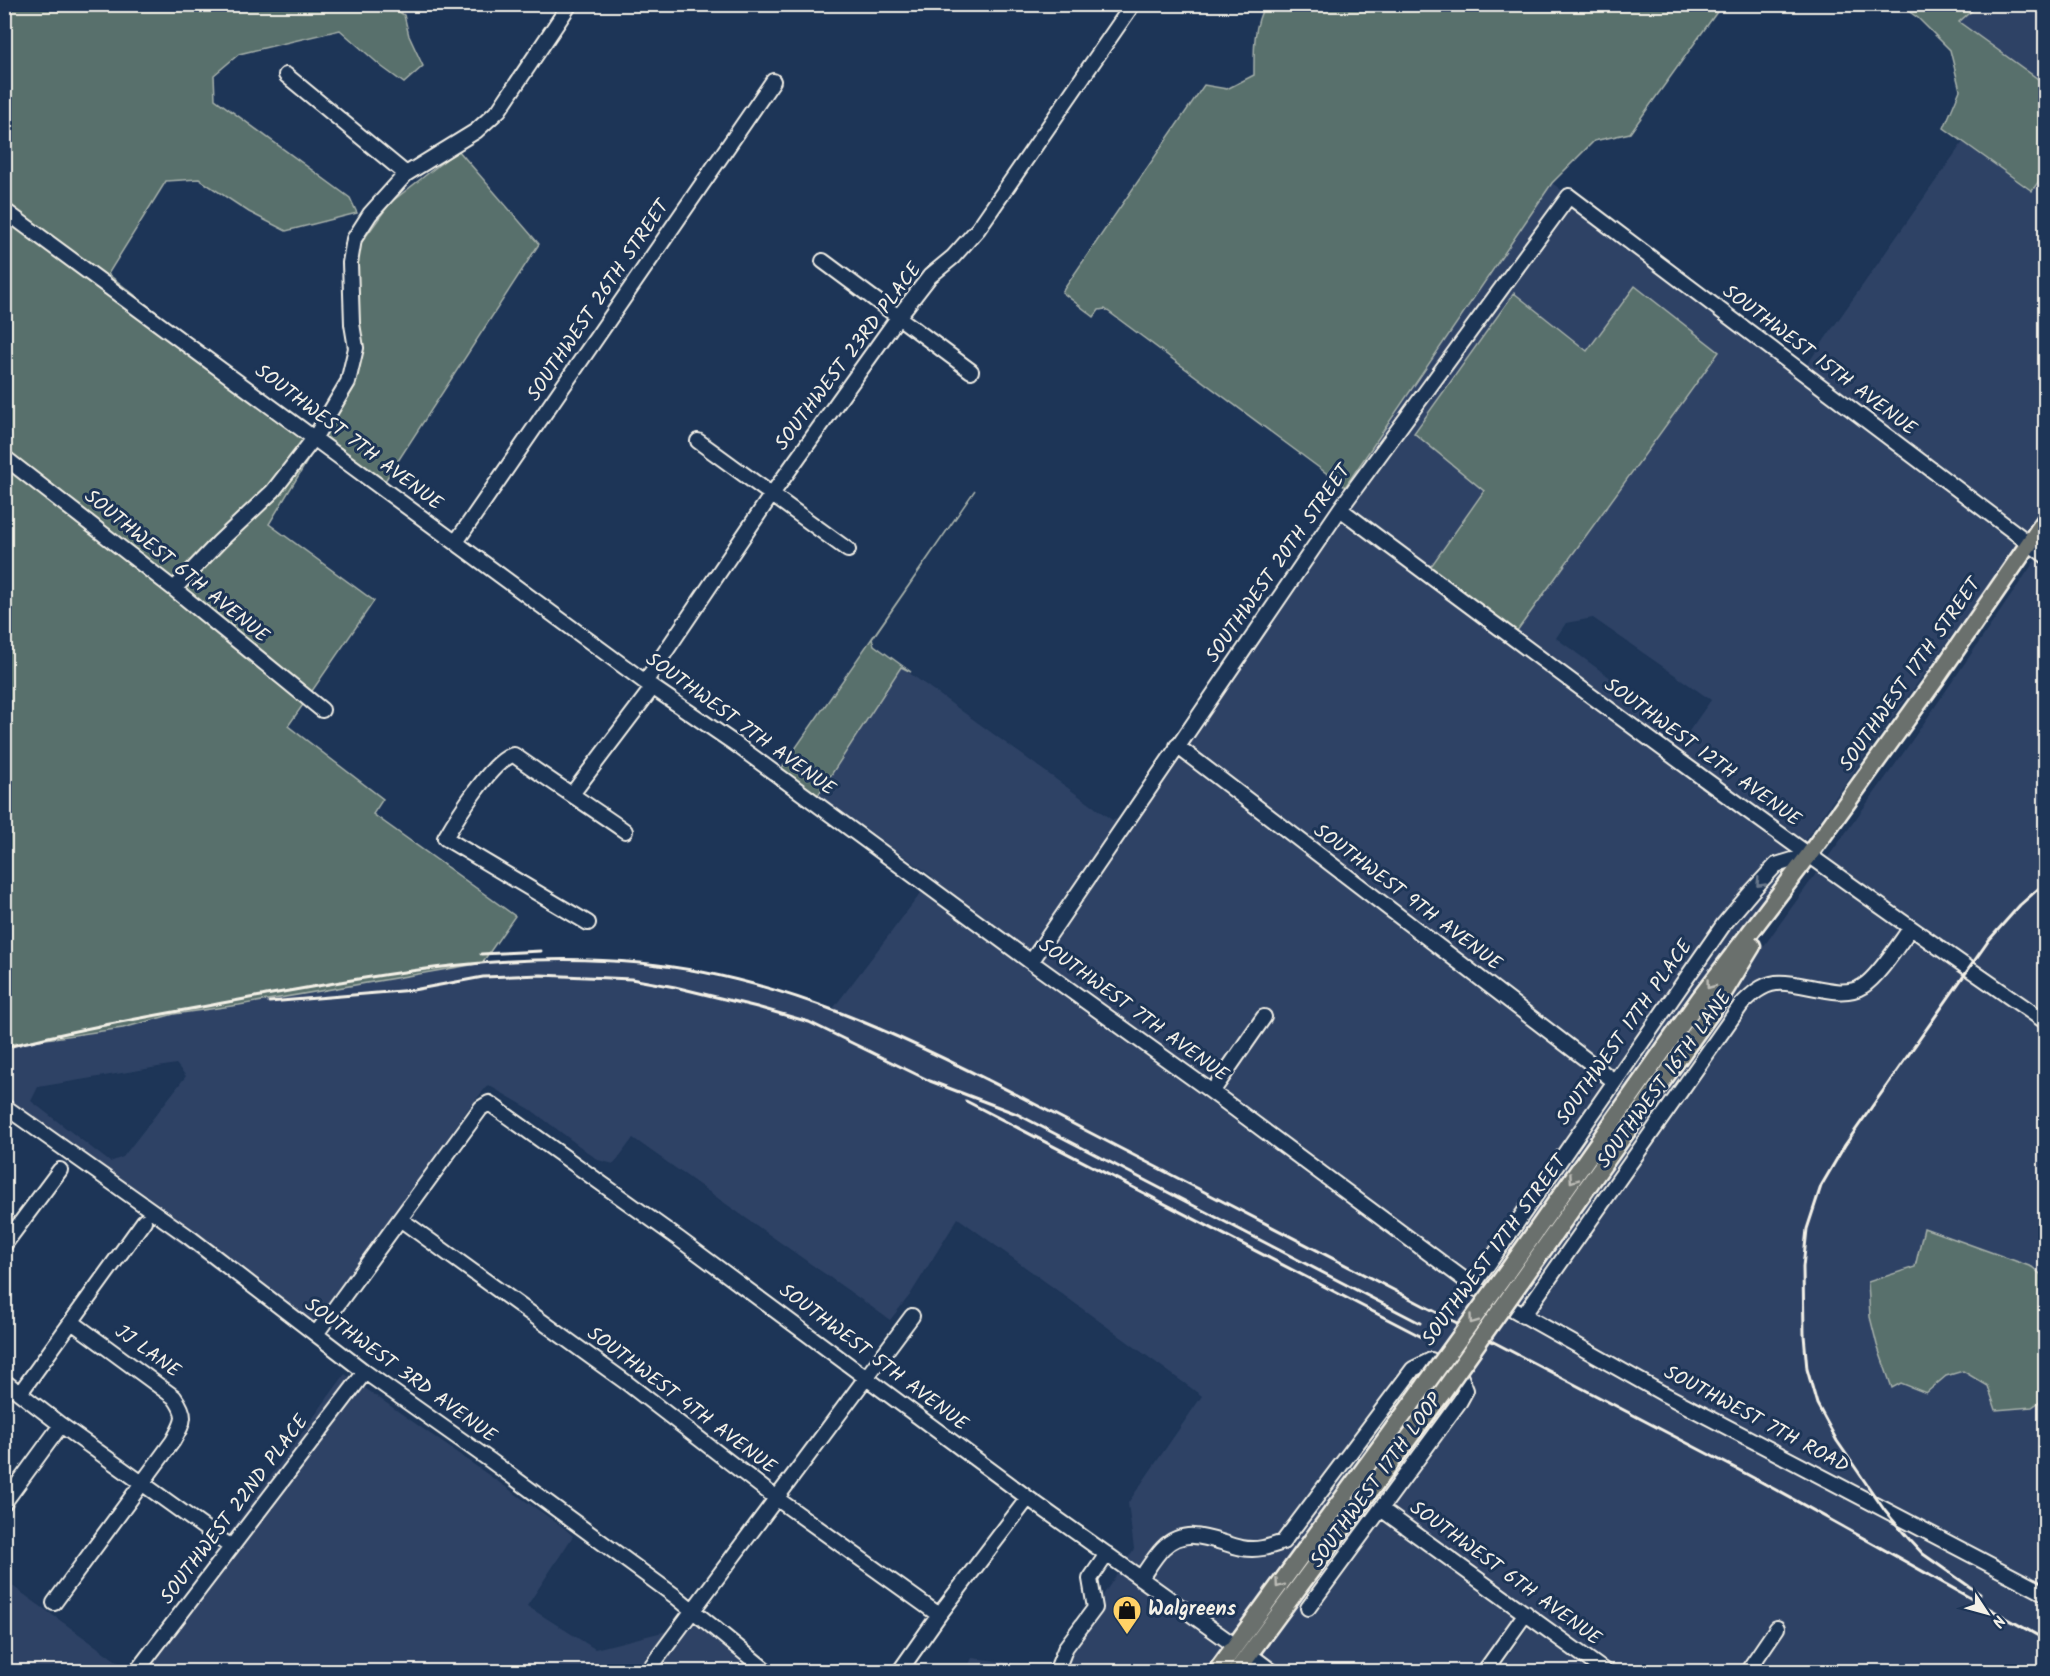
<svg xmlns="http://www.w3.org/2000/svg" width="2050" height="1676" viewBox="0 0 2050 1676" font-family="Kalam,sans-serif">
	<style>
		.built { fill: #2e4265; fill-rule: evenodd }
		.green { fill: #58706c; stroke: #a6b0aa; stroke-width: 1.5 }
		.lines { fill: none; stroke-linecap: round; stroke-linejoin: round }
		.minor-casing { stroke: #f4f1e8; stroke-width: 18 }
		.major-casing { stroke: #f4f1e8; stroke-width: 21 }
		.minor { stroke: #1d3557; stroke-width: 14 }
		.major { stroke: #6b706d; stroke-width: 16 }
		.rail { stroke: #f4f1e8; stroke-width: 3 }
		.major-bridge-casing { stroke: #f4f1e8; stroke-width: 21; stroke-linecap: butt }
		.major-bridge { stroke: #6b706d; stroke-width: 16 }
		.oneway { stroke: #68778a }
		.oneway2 { stroke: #bdbdb7 }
		.labels { text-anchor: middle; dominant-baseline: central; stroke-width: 6; stroke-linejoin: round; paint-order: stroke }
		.street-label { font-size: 20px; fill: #f4f1e8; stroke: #1d3557 }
		.poi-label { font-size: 20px; font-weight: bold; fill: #f4f1e8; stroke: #1d3557; text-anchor: start }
	</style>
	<rect width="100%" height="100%" fill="#1d3557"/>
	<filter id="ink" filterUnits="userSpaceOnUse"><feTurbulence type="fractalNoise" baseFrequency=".0167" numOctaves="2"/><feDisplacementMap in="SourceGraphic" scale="12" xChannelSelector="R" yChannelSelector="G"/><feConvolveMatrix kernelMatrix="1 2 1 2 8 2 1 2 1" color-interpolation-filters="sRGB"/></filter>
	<g filter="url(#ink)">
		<!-- built -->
		<path class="built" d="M1978,5H2045V84L1959,22Z
			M1963,142L2031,191L2045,172V501L1997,573L1483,1287L930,881L932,876L818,795L901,667L1112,820L1119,819L1347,492L1345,487L1552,183L1739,323L1806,366ZM1514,293L1587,351L1429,569L1484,491ZM1593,618L1711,700L1687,734L1556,638L1566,623Z
			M2045,546V1278L2032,1267L1924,1228L1915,1267L1868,1283L1870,1317L1877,1345L1901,1383L1926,1393L1946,1376L1963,1371L1988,1386L2031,1407L2045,1398V1588L1748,1432L1531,1315L1745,1008L1759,995L1777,988L1864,992L1908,922L1871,971L1859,982L1843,986L1752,987L1521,1309L1512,1304L1724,1001L1902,755Z
			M924,889L1209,1096L1477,1295L1205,1671H966L972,1658L1054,1668L1134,1549L1128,1503L1202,1396L958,1218L910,1295L890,1320L633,1138L614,1164L598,1160L530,1109L488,1085L468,1109L307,1338L5,1113V1045L123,1028L174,1014L239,1005L472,964L571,958L656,965L747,984L832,1010ZM176,1064L186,1076L123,1157L110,1162L31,1101L38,1087Z
			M1506,1312L2045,1600V1671H1754L1784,1628L1775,1621L1740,1671H1617L1539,1614L1537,1615L1519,1614L1477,1671H1281L1256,1653Z
			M345,1374L564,1528L573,1536L527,1606L595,1649L703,1622L773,1671H5L4,1580L129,1670Z
			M1531,1623L1598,1672H1496Z"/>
		<!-- green -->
		<path class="green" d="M387,4L404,15L409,36L423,66L404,83L382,67L340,30L239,54L214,75L215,99L350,198L357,213L286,231L249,212L199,179L166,181L108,274L203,349L5,204V5Z
			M1265,5H1722L1630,133L1594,141L1552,183L1345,487L1105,309L1099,310L1094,317L1062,292L1204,85L1227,89L1254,75C1254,51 1253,26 1265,5Z
			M1900,5H1978L1959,22L2045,84V172L2032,191L1944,128L1960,90L1950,50L1918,18Z
			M458,150L539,244L385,481L322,436L357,372L354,297L359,246L390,203Z
			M5,216L307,437L269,487L173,581L5,451Z
			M1635,286L1719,352L1514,635L1429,569L1484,491L1414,433L1514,293L1587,351Z
			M317,445L269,524L374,601L310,694L182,589Z
			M5,464L170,592L305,702L288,726L383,799L373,814L515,916L482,963L239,1005L174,1014L123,1028L5,1045Z
			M975,490L872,639L874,645L911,672L901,667L818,795L781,769Z
			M1924,1228L2032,1267L2045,1278V1398L2032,1407L1996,1410L1988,1386L1963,1371L1946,1376L1926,1393L1901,1383L1892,1388L1877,1345L1870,1317L1868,1282L1915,1267Z"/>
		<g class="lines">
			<!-- minor casing -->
			<g class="minor-casing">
				<path id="minor" d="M286,75L406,174
					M4,210L645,682L734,743L1031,962L1212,1092L1477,1289L1662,1393L2046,1594
					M823,261L971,371
					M698,441L848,550
					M4,457L174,589L322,710
					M1340,509C1573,683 1806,857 2046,1022
					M456,542L773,81
					M174,589L219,542L273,491L315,437L348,382L356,348L352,324L350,263L354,239L370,214L406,174L476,131L499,110L570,4
					M645,682L772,494L899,316L930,276L953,257L978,229L1133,4
					M1177,746L1614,1081
					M572,794L653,687
					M588,923L445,838C456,819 493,758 514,755C550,781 588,805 625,831
					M1031,962L1340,509L1569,196L2046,556
					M1212,1092L1264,1017
					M4,1106L189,1237L365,1372L491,1461L675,1596L768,1672
					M400,1219L627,1383L776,1498L939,1615
					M4,1245L60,1170
					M1473,1286L1724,924L1752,891L1776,865L1809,855
					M1523,1316L1741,1005C1751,995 1761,985 1776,983C1801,980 1840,1001 1863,986C1878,977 1899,944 1910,929
					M316,1334L481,1108L489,1103L679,1239L1028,1498L1234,1645
					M4,1381L61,1425L231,1547
					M20,1393L144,1221
					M4,1503L61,1425
					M1381,1509L1606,1672
					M1141,1578C1148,1568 1155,1556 1163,1548C1188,1524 1215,1542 1242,1548C1257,1551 1269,1547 1283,1542L1413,1369L1431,1360L1460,1375L1466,1390L1460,1401L1308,1608
					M54,1603L173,1441C184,1421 188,1416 174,1397L72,1322
					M1249,1654L1273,1672
					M136,1672L365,1372
					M647,1672L912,1316
					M899,1672L939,1615L1028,1498
					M1056,1672L1066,1647L1095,1608L1090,1579L1107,1554
					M1484,1672L1526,1613
					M1747,1672L1777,1628"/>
			</g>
			<!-- major casing -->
			<g class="major-casing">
				<path id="major" d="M1507,1272L1700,998L1809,855L1935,680L2046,519
					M1521,1281L1714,1008L1752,946
					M1216,1672L1426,1384
					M1236,1672L1442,1393"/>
			</g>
			<!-- minor -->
			<use href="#minor" class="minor"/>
			<!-- major -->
			<use href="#major" class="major"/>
			<!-- rail -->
			<path class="rail" d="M481,954L541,951
				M269,1002L413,990L483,977L541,975L631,979L675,987L757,1007L809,1022L930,1081L1017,1114L1420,1323
				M4,1048C87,1026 171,1013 255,997C384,974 508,950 640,963C779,976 903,1036 1025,1099C1091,1133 1157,1167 1222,1201C1393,1290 1565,1378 1735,1468C1839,1523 1942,1583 2046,1640
				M966,1101L1422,1337
				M1980,1594L1923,1554L1909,1539L1885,1511L1837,1441L1817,1404L1807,1369L1804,1335L1803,1267L1807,1229L1821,1186L1845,1145L1989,940L2020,905L2046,882"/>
			<!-- major-bridge casing -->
			<g class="major-bridge-casing">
				<path id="major-bridge" d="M1426,1384L1507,1272
					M1442,1393L1521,1281"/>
			</g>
			<!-- major-bridge -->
			<use href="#major-bridge" class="major-bridge"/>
		</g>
		<!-- one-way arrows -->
		<defs><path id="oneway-chevron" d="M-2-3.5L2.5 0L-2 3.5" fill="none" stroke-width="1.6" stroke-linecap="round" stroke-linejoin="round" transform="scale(1.5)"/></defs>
		<use class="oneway" href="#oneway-chevron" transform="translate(1760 883) rotate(134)"/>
		<g class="oneway2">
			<use href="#oneway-chevron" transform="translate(1710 985) rotate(127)"/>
			<use href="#oneway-chevron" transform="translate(1573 1179) rotate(125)"/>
			<use href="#oneway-chevron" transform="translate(1473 1320) rotate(126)"/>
			<use href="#oneway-chevron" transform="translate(1279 1584) rotate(126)"/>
		</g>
	</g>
	<!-- icons -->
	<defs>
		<g id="shop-pin" transform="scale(1.5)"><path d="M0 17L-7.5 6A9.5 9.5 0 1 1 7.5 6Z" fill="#ffd166" stroke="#1d3557"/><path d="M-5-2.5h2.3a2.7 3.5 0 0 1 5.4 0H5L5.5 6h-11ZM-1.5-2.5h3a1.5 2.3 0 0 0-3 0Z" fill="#111"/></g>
	</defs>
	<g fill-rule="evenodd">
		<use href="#shop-pin" x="1127" y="1610"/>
	</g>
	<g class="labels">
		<!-- street labels -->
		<g class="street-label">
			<text transform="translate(599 301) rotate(-56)">SOUTHWEST 26TH STREET</text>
			<text transform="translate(849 357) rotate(-53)">SOUTHWEST 23RD PLACE</text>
			<text transform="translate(1819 361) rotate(37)">SOUTHWEST 15TH AVENUE</text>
			<text transform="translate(348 438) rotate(37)">SOUTHWEST 7TH AVENUE</text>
			<text transform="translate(1279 564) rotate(-55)">SOUTHWEST 20TH STREET</text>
			<text transform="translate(176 567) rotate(39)">SOUTHWEST 6TH AVENUE</text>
			<text transform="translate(1911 675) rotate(-55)">SOUTHWEST 17TH STREET</text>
			<text transform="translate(740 725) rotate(36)">SOUTHWEST 7TH AVENUE</text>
			<text transform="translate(1702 753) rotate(36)">SOUTHWEST 12TH AVENUE</text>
			<text transform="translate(1407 898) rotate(37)">SOUTHWEST 9TH AVENUE</text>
			<text transform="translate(1133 1011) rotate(36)">SOUTHWEST 7TH AVENUE</text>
			<text transform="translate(1625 1033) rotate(-55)">SOUTHWEST 17TH PLACE</text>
			<text transform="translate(1665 1080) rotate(-54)">SOUTHWEST 16TH LANE</text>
			<text transform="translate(1495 1251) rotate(-54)">SOUTHWEST 17TH STREET</text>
			<text transform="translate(147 1352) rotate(36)">JJ LANE</text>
			<text transform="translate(873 1358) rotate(37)">SOUTHWEST 5TH AVENUE</text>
			<text transform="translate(400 1371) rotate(36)">SOUTHWEST 3RD AVENUE</text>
			<text transform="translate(681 1401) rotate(37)">SOUTHWEST 4TH AVENUE</text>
			<text transform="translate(1756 1420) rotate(28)">SOUTHWEST 7TH ROAD</text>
			<text transform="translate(1377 1481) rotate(-54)">SOUTHWEST 17TH LOOP</text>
			<text transform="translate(235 1510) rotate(-53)">SOUTHWEST 22ND PLACE</text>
			<text transform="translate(1505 1574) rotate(36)">SOUTHWEST 6TH AVENUE</text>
		</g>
		<!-- poi labels -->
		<g class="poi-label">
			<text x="1148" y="1610">Walgreens</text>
		</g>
	</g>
	<!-- margin -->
	<rect width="2050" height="1676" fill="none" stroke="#1d3557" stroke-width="24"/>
	<rect x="12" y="12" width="2026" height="1652" fill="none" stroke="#f4f1e8" stroke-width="2" filter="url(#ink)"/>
	<!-- north arrow -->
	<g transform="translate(1987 1613) rotate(126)" stroke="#1d3557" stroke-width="4.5" paint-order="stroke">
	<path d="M0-4.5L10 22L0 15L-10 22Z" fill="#f4f1e8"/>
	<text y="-9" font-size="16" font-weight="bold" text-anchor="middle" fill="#f4f1e8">N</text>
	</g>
</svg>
